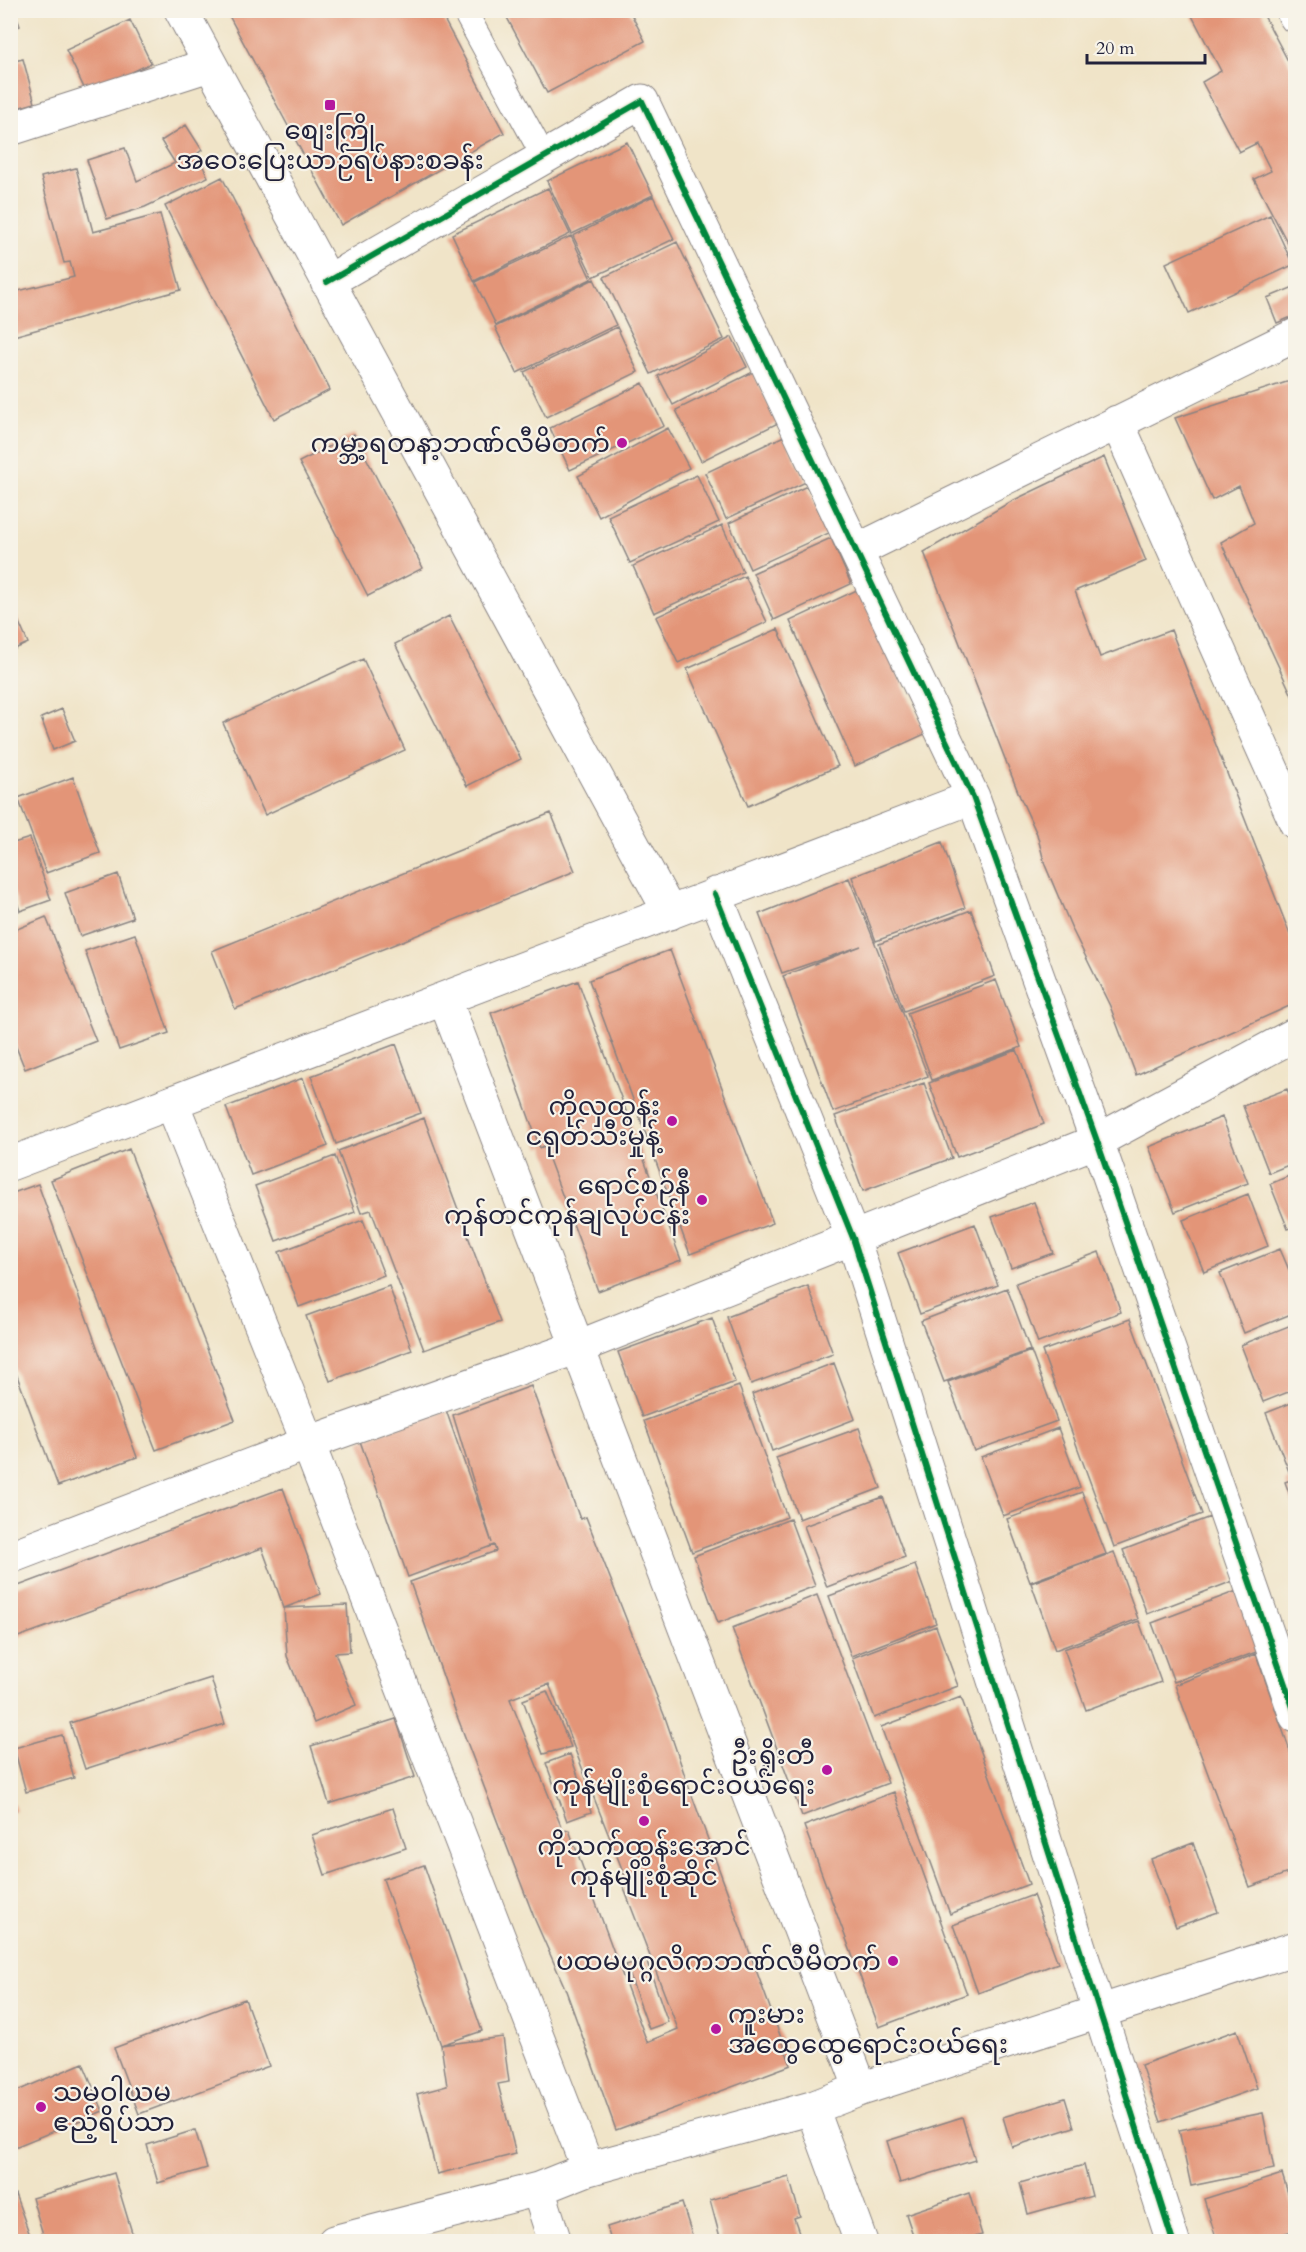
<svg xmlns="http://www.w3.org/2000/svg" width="1306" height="2252" viewBox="0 0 1306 2252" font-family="Cardo,'Noto Sans Myanmar',serif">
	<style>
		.building { fill: #e39578; fill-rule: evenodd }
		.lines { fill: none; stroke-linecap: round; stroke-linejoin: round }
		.service-casing { stroke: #898382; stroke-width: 26 }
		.minor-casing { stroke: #898382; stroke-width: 35 }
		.service { stroke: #fff; stroke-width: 24 }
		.minor { stroke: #fff; stroke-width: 33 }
		.cycleway-casing { stroke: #f7f3e8; stroke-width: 10 }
		.cycleway { stroke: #00873e; stroke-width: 6 }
		.poi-dot { fill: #b5179e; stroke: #f7f3e8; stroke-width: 2 }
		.labels { text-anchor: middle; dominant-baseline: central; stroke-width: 4.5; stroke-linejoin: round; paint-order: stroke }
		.poi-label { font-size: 26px; fill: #22223b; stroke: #f7f3e8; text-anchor: end }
	</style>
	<rect width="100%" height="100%" fill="#f7f3e8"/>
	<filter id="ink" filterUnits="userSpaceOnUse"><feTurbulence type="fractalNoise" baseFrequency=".0167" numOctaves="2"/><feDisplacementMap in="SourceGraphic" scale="12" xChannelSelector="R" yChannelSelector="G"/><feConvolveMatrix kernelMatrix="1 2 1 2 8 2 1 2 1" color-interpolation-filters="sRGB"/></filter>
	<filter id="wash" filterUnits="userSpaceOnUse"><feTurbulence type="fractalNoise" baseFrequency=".008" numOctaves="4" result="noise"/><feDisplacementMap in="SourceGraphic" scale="24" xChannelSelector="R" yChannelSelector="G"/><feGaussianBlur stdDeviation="1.35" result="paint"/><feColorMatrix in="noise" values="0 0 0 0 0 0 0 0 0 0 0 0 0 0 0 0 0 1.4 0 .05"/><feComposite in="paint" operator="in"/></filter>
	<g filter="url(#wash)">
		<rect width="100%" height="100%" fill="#f0e4c8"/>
		<g id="blocks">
			<!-- building -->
			<path class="building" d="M10,10H14L20,26L10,30Z
				M226,10H439L504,133L341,225Z
				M503,10H629L645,41L547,93Z
				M1189,10H1261L1296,76V259L1254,179L1271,171L1257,143L1239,152L1202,82L1221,71Z
				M130,20L151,63L87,94L66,50Z
				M23,59L35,103L10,110V62Z
				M186,125L202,150L197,154L208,177L145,207L107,219L87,160L125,148L137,181L175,163L161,141Z
				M627,142L653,195L572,234L547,181Z
				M76,168L93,232L160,214L181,290L10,337V293L74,277L70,262L64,263L41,177Z
				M222,177L330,390L274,419L165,206Z
				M548,188L570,234L474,281L452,234Z
				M653,196L674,239L593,277L573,236Z
				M1270,215L1293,265L1189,313L1166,263Z
				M571,236L591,279L496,325L475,282Z
				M677,242L724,339L651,374L604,277Z
				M594,279L616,325L517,373L495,327Z
				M1296,286V315L1277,323L1267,298Z
				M617,327L638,372L546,417L524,372Z
				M732,337L747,367L673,405L658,376Z
				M753,372L778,423L701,461L676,410Z
				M1296,379V657L1295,702L1221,542L1254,523L1239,486L1212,500L1175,418Z
				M643,383L664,426L570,470L550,428Z
				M668,428L689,468L599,517L578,476Z
				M354,434L423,568L368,596L299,462Z
				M784,436L806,482L726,519L705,473Z
				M1104,457L1146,561L1075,591L1100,657L1171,630L1296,950V1003L1136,1075L1110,1006L1073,931L1045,865L1037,834L1020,797L924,552L1012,501Z
				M697,475L719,522L630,563L608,516Z
				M807,486L829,533L750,569L729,523Z
				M722,525L743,572L654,613L633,566Z
				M831,538L851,584L774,620L753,573Z
				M745,576L767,622L678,663L656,617Z
				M859,589L925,734L855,766L790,621Z
				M10,602L28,643L10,651Z
				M449,616L521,759L467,786L395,644Z
				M778,629L838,766L748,806L687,669Z
				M363,659L405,750L265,815L223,723Z
				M62,709L75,741L53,750L41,718Z
				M73,777L100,853L46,873L18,798Z
				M551,813L575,871L235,1009L212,951Z
				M30,838L51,900L20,911L10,883V844Z
				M942,842L965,908L876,941L852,877Z
				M118,874L133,918L80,936L65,893Z
				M849,878L928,1076L833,1112L783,976L861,946L782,973L759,914Z
				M971,910L995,976L904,1011L879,944Z
				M46,917L96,1041L25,1069L10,1032V932Z
				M135,934L169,1033L119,1050L85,951Z
				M670,950L773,1223L690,1254L589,980Z
				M996,980L1021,1047L932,1080L907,1013Z
				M578,981L681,1260L598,1291L544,1146L540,1148L491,1013Z
				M396,1044L421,1113L336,1144L311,1076Z
				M1017,1050L1044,1124L957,1157L929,1083Z
				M303,1078L328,1146L251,1175L226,1107Z
				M924,1083L952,1158L863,1191L835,1116Z
				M1287,1089L1296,1111V1162L1269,1173L1243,1106Z
				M1222,1117L1248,1183L1175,1212L1149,1147Z
				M424,1118L500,1322L424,1350L371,1210L361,1213L338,1151Z
				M129,1149L235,1420L156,1450L51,1180Z
				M335,1156L355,1212L276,1241L255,1186Z
				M1296,1173V1226L1288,1229L1270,1184Z
				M38,1184L137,1457L58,1486L10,1357V1194Z
				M1248,1194L1268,1246L1204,1272L1183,1220Z
				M1034,1202L1053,1253L1011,1268L992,1217Z
				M363,1220L384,1275L299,1307L279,1252Z
				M975,1224L998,1285L920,1314L898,1253Z
				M1280,1249L1296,1286V1312L1244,1333L1220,1273Z
				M1099,1252L1121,1312L1038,1343L1016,1283Z
				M389,1286L412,1350L330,1381L306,1316Z
				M808,1286L833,1354L751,1384L727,1317Z
				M1007,1288L1030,1350L944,1382L921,1321Z
				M712,1318L735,1382L642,1417L618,1352Z
				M1130,1319L1202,1514L1114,1547L1042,1351Z
				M1296,1323V1389L1263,1402L1241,1345Z
				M1031,1351L1057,1421L974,1451L948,1382Z
				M834,1363L855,1419L772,1451L752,1394Z
				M531,1386L580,1519L586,1517L666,1720L688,1785L791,2065L616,2130L565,1988L535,1920L457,1716L410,1582L496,1551L494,1545L408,1577L360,1441L446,1410L492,1543L453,1415ZM549,1684L628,1884L623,1886L678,2029L647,2042L569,1830L563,1831L510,1699Z
				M739,1386L787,1517L692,1552L644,1421Z
				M1296,1401V1472L1290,1474L1266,1413Z
				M859,1428L881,1488L799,1519L776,1458Z
				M1058,1428L1080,1487L1003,1516L981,1457Z
				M1296,1478V1509H1295L1285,1482Z
				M283,1488L321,1594L284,1608L262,1548L10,1640V1589Z
				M1082,1492L1106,1554L1030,1582L1007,1519Z
				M883,1497L905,1557L827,1587L804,1526Z
				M1210,1517L1233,1581L1147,1614L1123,1550Z
				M790,1519L815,1586L718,1623L694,1556Z
				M1114,1552L1138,1619L1055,1650L1031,1583Z
				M915,1565L936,1623L851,1656L829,1596Z
				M1237,1591L1259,1651L1174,1682L1152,1623Z
				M817,1595L888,1783L802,1816L732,1628Z
				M347,1605L350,1652L335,1653L356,1705L314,1723L287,1656L284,1608Z
				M1139,1621L1161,1682L1086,1710L1064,1649Z
				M936,1626L958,1686L874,1718L852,1658Z
				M1256,1654L1296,1768V1870L1250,1887L1175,1685Z
				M211,1678L225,1724L85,1769L70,1723Z
				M547,1691L571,1747L543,1754L523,1700Z
				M961,1697L1029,1884L950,1914L881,1727Z
				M396,1719L415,1777L329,1804L311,1746Z
				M62,1735L74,1778L26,1792L14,1748Z
				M570,1754L591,1812L567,1821L546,1763Z
				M894,1792L967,1994L879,2027L804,1826Z
				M10,1796L16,1810L10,1812Z
				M393,1808L406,1848L325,1875L312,1835Z
				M1193,1843L1218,1912L1176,1927L1151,1859Z
				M424,1865L482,2031L441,2045L383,1879Z
				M1033,1895L1058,1963L978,1993L953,1925Z
				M646,1959L668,2022L649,2029L626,1965Z
				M245,1999L269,2066L139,2114L114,2048Z
				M1237,2030L1257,2088L1161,2122L1141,2065Z
				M503,2037L509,2082L498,2084L516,2154L437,2174L417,2094L447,2086L441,2045Z
				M83,2063L103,2111L10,2149V2094Z
				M1065,2098L1074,2127L1012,2147L1003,2117Z
				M1263,2113L1274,2169L1191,2186L1179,2130Z
				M962,2117L975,2160L900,2183L887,2141Z
				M195,2130L207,2168L158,2183L147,2145Z
				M1084,2165L1092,2196L1028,2214L1020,2183Z
				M114,2173L133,2236L115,2241H45L32,2198Z
				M1282,2174L1296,2219V2230L1258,2241H1217L1204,2199Z
				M789,2177L800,2216L794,2218L802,2241H721L710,2200Z
				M969,2193L982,2235L961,2241H915L906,2214Z
				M15,2194L32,2241H10V2196Z
				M682,2203L694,2241H611L607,2227Z"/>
		</g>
	</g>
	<g filter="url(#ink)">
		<use href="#blocks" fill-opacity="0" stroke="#898382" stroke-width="1.5"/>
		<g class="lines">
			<!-- service casing -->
			<g class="service-casing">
				<path id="service" d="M464,10L544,157"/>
			</g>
			<!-- minor casing -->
			<g class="minor-casing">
				<path id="minor" d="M181,10L670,913
					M1292,10L1296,17
					M10,129L209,65
					M327,282L642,101L973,797L1097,1141L1296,1716
					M1117,422L1296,823
					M856,551L1296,335
					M715,894L853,1238L1173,2242
					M445,1000L861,2089
					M172,1103L308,1443L588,2169
					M10,1164L973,797
					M10,1557L308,1443L578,1347L1097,1141L1296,1034
					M812,2108L861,2242
					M538,2189L555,2242
					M334,2242L538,2189L588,2169L812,2108L861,2089L1296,1948"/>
			</g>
			<!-- service -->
			<use href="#service" class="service"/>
			<!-- minor -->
			<use href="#minor" class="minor"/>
			<!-- cycleway casing -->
			<g class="cycleway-casing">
				<path id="cycleway" d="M327,282L642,101L973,797L1097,1141L1296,1716
					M715,894L853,1238L1173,2242"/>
			</g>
			<!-- cycleway -->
			<use href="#cycleway" class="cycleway"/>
		</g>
	</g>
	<!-- markers -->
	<g class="poi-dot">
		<rect x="324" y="99" width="12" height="12" rx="3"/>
		<circle cx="622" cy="443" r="6"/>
		<circle cx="672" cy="1121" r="6"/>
		<circle cx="702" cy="1200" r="6"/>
		<circle cx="827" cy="1770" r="6"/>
		<circle cx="644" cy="1821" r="6"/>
		<circle cx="893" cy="1961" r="6"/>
		<circle cx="716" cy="2029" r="6"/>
		<circle cx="41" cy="2107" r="6"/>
	</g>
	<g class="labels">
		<!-- poi labels -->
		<g class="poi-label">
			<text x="330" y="130" text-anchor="middle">စျေးကြို<tspan x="330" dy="30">အဝေးပြေးယာဉ်ရပ်နားစခန်း</tspan></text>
			<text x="610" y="443">ကမ္ဘာ့ရတနာ့ဘဏ်လီမိတက်</text>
			<text x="660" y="1106">ကိုလှထွန်း<tspan x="660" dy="30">ငရုတ်သီးမှုန့်</tspan></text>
			<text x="690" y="1185">ရောင်စဉ်နီ<tspan x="690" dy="30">ကုန်တင်ကုန်ချလုပ်ငန်း</tspan></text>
			<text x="815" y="1755">ဦးရှိုးတီ<tspan x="815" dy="30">ကုန်မျိုးစုံရောင်းဝယ်ရေး</tspan></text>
			<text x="644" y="1846" text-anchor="middle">ကိုသက်ထွန်းအောင်<tspan x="644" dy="30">ကုန်မျိုးစုံဆိုင်</tspan></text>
			<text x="881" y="1961">ပထမပုဂ္ဂလိကဘဏ်လီမိတက်</text>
			<text x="728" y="2014" text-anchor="start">ကူးမား<tspan x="728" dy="30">အထွေထွေရောင်းဝယ်ရေး</tspan></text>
			<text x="53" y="2092" text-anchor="start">သမဝါယမ<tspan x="53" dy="30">ဧည့်ရိပ်သာ</tspan></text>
		</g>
	</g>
	<!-- margin -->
	<rect width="1306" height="2252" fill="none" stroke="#f7f3e8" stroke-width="36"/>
	<!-- scale -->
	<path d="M1087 54v9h118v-9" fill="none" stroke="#22223b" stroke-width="3"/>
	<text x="1096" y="54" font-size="18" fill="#22223b" stroke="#f7f3e8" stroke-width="4.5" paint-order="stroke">20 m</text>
</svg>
